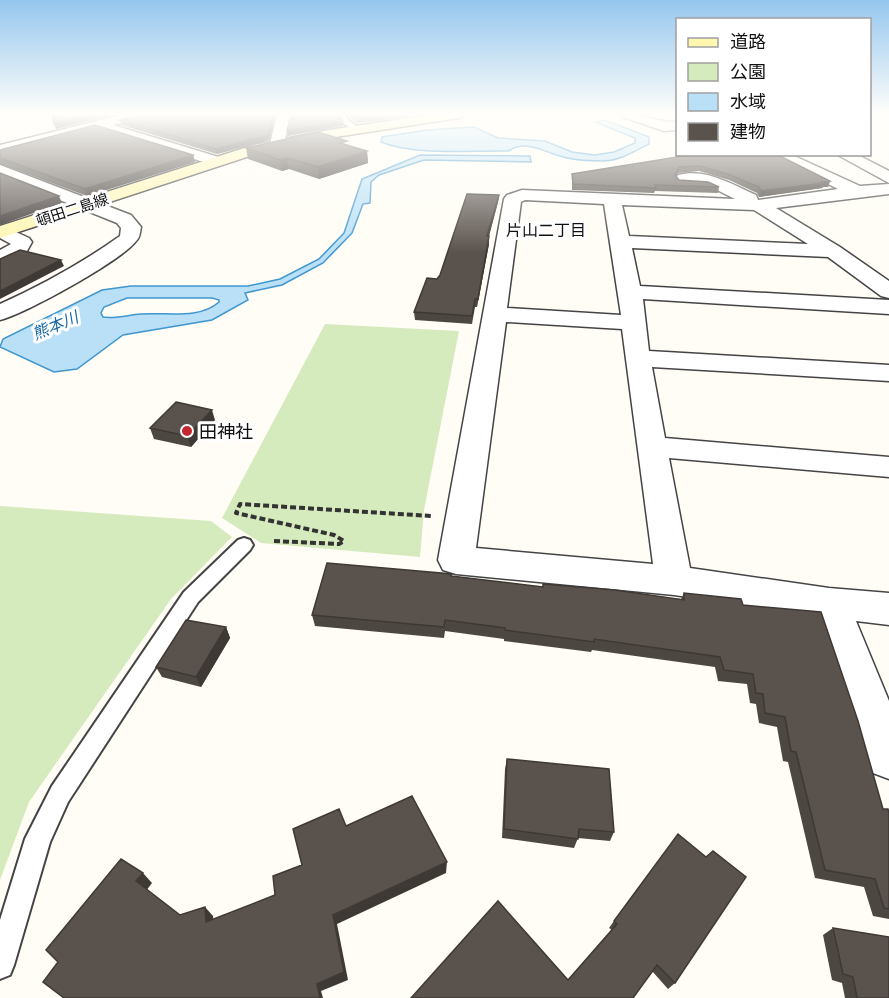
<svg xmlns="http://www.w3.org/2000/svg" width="889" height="998" viewBox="0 0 889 998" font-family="'PT Serif','Noto Sans JP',serif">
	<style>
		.green { fill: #d5ebbd }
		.water { fill: #b9e0f7; stroke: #3f96cf; stroke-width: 1.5; fill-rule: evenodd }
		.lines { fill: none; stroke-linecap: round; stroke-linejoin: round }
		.service-casing { stroke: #444; stroke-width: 4 }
		.minor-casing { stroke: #444; stroke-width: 3 }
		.tertiary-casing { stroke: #444; stroke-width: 3 }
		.secondary-casing { stroke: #333; stroke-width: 3 }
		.path { stroke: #333; stroke-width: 4; stroke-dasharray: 6 3; stroke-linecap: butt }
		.service { fill: #fff; fill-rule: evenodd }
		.minor { fill: #fff; fill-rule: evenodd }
		.tertiary { fill: #fff; fill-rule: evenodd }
		.secondary { fill: #fff6b0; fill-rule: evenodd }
		.wall { fill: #4d4742 }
		.shaded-wall { fill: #3f3936 }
		.building { fill: #5a524d; stroke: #3f3936; stroke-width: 1.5 }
		.poi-dot { fill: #c4262e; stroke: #fff; stroke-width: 2 }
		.labels { text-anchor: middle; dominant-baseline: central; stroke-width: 6; stroke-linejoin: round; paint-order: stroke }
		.far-street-label { font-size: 15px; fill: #111; stroke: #fff }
		.far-neighbourhood-label { font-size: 16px; fill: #111; stroke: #fff }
		.far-water-label { font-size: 16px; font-style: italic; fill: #1768a6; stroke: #fff }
		.poi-label { font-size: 18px; fill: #111; stroke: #fff; text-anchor: start }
	</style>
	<rect width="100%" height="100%" fill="#fffdf5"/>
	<!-- green -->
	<path class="green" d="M325,324L459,331L424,510L420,557L261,543L222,518Z
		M0,506L211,521L232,537L171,599L29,802L0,880Z"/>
	<!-- water -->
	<path class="water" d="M605,120L649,137V144C635,151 621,160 605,161C593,161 579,161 567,158C546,154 528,138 508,151C470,150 415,156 381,142L382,137L427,130L474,127L498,138L545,141L572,152L595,155L614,152L635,143V138L595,122Z
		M420,155L530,156L531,162L424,160L379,175L371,182L370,203L363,204L352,233L323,263L282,285L245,293L248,300L212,320L123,335L77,369L54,372L0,347L3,339L102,290L131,286H248L280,279L319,259L344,233L362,179ZM127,298H212L219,300V302C199,320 166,312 141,314C128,315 116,319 103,317L101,313L104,307Z"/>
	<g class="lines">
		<!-- service casing -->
		<g class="service-casing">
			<path id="service" d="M338,114H344L347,119L359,128V130C350,131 341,122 338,114Z
				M244,538L250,540L253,545L250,550L198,602L68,802L50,842L14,965L10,975L0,979V920L25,839L52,786L184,592L238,540Z"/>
		</g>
		<!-- minor casing -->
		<g class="minor-casing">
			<path id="minor" d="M125,114H147L145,117L113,125L222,158L224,161L222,164H210L97,129L0,155V145Z
				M277,114H291L284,144L277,148L270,144Z
				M769,154H790L860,186L889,184V194L776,208L840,247L889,281V298L881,296L828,257L632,248L640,286L889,300V314L643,299L649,351L889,365V381L652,367L665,438L889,457V477L669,458L690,568L829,588L889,593V625L856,621L889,701V779L873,773L815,616L674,595L456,574L443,570L438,560L504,199L507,195L522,190L735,199L707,185L678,183L676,179L678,175C706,168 731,184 756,195L758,200L838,189ZM525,200L604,204L621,315L507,308L521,202ZM622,205L754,210L808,244L629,236ZM506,322L622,329L653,564L476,548Z
				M836,154H856L889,171V183Z
				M0,165L131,215L141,227C140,232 140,237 137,240C123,260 25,314 0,320V304C42,285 82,263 120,236L121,228L117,223L0,176Z
				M3,226L29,238L32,242L27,251L0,264V250L11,244L0,238V227Z"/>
		</g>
		<!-- tertiary casing -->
		<g class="tertiary-casing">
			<path id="tertiary" d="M621,114C642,113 658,123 678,122V130L664,131L623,117Z"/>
		</g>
		<!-- secondary casing -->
		<g class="secondary-casing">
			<path id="secondary" d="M434,114H466L459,118L329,138L262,152L0,238V226L254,145L329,130Z"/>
		</g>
		<!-- path -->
		<path class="path" d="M274,541L339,544L344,541L334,535L236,513L240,504L431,516"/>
		<!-- service -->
		<use href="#service" class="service"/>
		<!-- minor -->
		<use href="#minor" class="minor"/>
		<!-- tertiary -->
		<use href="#tertiary" class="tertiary"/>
		<!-- secondary -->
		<use href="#secondary" class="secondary"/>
	</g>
	<!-- wall -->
	<path class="wall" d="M145,114H276L269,140L217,154L121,125L120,120Z
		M347,114H428L357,123Z
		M347,145L367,151L368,163L319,179L289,169L282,171L248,159L246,148Z
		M0,150L193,155L195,162L87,196L0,164Z
		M687,154H776L830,181L828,187H823L822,188L759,197L757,193L729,180L699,171L678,173L676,176L679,180L719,187L718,193L655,191L654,193L572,190V174L687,156Z
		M499,195L498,202L489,236V244L477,307H475L472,324L415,320L414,312L437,279Z
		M215,420L191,447L154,439L150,428Z
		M452,576L542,587L681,599L684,593L743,605L883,809L889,813V919L873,916L864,887L815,878L788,762L783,761L777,727L759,723L756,704L750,703L747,684L718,681L715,667L592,650L591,652L504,641V639L445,631L444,638L315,626L312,615Z
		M226,627L230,638L201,687L162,677L156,667Z
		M507,759L614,832L610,841L578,838L574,848L502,838L505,769Z
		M614,921L675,983L668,989L652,971L568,980L612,930L609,928Z
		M833,928L889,998H845L842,983L832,980L823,935Z"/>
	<!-- shaded-wall -->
	<path class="shaded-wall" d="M95,114H117L56,129L54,124Z
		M274,114H276L269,140L217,154L216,149Z
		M392,114H428L357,123L356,119Z
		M343,121V126L288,136L287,131Z
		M367,151L368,163L319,179L318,167Z
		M193,155L195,162L87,196L85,189Z
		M287,158L289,169L282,171L280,160Z
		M830,181L828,187H823L822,188L759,197L761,191Z
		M499,195L498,202L487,243V236Z
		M59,196L62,203L0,225V216Z
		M489,236V244L477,307L478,299Z
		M61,260L64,266L0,299V291Z
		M212,410L215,420L191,447L187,436Z
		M226,627L230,638L201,687L196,677Z
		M447,862L446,873L337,924L348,980L321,991L323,998H320L317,984L333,915Z
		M143,873L152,883L146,891L136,881Z
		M205,907L213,916L214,931L206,922Z"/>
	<!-- building -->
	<path class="building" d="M52,114H95L54,124Z
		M144,114H274L268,135L216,149L120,120Z
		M291,114H338L343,121L287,131Z
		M351,114H392L356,119Z
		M95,125L193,155L85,189L0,158V150Z
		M318,132L347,141L340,143L367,151L318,167L287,158L280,160L246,148Z
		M696,154H776L830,181L822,182L824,183L761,191L759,187L730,175L700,166L679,167L675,175L679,180L708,182L719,187L655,185L656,188L573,184L572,174Z
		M0,173L59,196L0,216Z
		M467,194L499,195L487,236H489L478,299H475L472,316L414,312L427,278L437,279L440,275Z
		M20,250L61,260L0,291V259Z
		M176,402L212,410L187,436L150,428Z
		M327,563L452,574L451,576L543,587V584L615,590L684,600V593L741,599L743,605L821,612L858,721L883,809H888L889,813V909L884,908L875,879L825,870L796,752L791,751L785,717L765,713L763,694L756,693L753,674L724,670L720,657L594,639V642L505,630V628L445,620L444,627L312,615Z
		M186,620L226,627L196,677L156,667Z
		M507,759L609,769L614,832L579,829L578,839L504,829Z
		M412,796L447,862L333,915L344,972L317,984L320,998H64L43,982L58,962L46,950L121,859L143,873L136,881L180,915L205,907L206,922L275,895L273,876L302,865L293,829L339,809L346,826Z
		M678,834L706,857L713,851L746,877L675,983L657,965L633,998H411L498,901L568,980L617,924L614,921Z
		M833,928L889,937V998H857L853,977L843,974Z"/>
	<!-- sky -->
	<linearGradient id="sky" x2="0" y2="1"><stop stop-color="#95c6ee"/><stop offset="0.45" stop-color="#fffefa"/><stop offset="1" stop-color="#fffefa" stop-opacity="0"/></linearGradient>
	<rect width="889" height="253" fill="url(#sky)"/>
	<!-- markers -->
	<circle class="poi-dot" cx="187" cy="431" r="6"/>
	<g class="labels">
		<!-- far-street labels -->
		<g class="far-street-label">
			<text transform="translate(72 209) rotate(-18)">頓田二島線</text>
		</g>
		<!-- far-neighbourhood labels -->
		<g class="far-neighbourhood-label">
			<text x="546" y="230">片山二丁目</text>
		</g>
		<!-- far-water labels -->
		<g class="far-water-label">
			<text transform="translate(55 325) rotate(-23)">熊本川</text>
		</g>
		<!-- poi labels -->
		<g class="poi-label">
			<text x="199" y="431">田神社</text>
		</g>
	</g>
	<!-- legend -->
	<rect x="676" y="18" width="195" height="138" fill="#ffffff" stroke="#a0a0a0" stroke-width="1.5"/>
	<rect x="688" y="38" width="30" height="9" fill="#fff6b0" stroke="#a0a0a0" stroke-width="1.5"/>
	<text x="730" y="48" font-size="18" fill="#111111">道路</text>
	<rect x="688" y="63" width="30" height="18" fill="#d5ebbd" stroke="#a0a0a0" stroke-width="1.5"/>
	<text x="730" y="78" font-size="18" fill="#111111">公園</text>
	<rect x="688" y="93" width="30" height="18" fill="#b9e0f7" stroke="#a0a0a0" stroke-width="1.5"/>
	<text x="730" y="108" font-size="18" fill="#111111">水域</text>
	<rect x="688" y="123" width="30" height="18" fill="#5a524d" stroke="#a0a0a0" stroke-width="1.5"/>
	<text x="730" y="138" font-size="18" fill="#111111">建物</text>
</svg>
